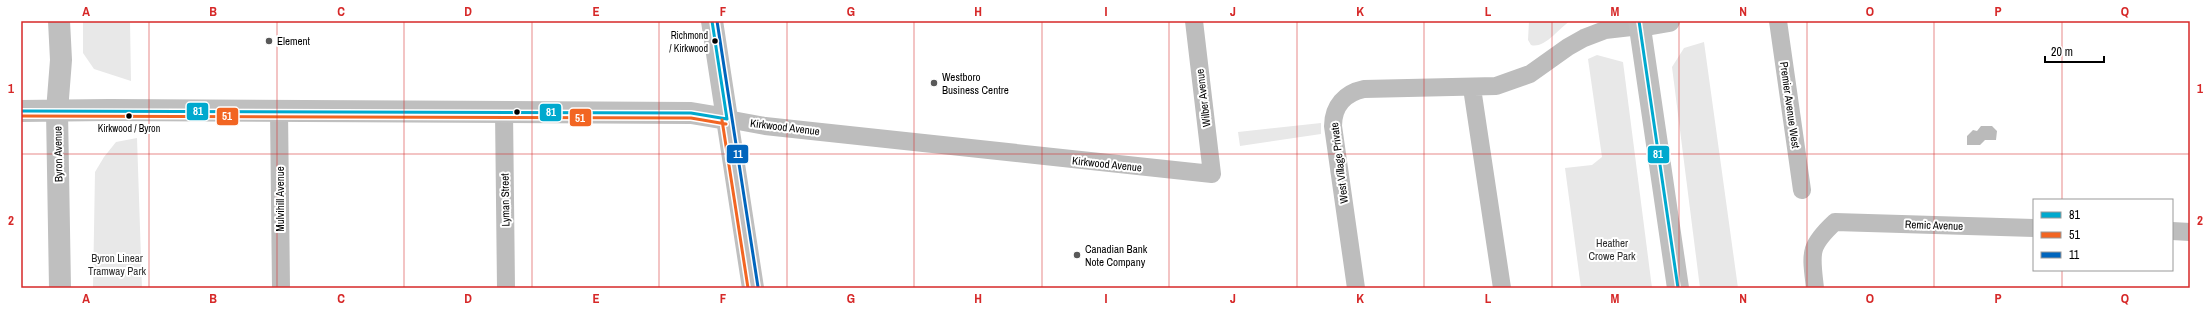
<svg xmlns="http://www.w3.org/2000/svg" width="2211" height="309" viewBox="0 0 2211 309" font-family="'Archivo Narrow',sans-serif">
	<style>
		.green { fill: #e8e8e8 }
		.water { fill: #bababa }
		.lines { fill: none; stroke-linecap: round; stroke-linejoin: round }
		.street { stroke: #bdbdbd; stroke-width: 18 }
		.secondary { stroke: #bfbfbf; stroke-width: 22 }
		.bus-1-casing { stroke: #fff; stroke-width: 6 }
		.bus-2-casing { stroke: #fff; stroke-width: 6 }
		.bus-3-casing { stroke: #fff; stroke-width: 6 }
		.bus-1 { stroke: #00a9ce; stroke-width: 3 }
		.bus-2 { stroke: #f26522; stroke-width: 3 }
		.bus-3 { stroke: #0065bd; stroke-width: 3 }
		.grid { fill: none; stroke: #d62828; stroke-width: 1; stroke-opacity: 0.55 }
		.poi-dot { fill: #595959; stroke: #fff; stroke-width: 1.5 }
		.bus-dot { fill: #000; stroke: #fff; stroke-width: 1.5 }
		.labels { text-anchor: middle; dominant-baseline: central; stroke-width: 4; stroke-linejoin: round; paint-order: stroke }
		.bus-label { font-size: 10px; fill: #000; stroke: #fff; text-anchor: end }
		.poi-label { font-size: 11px; fill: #000; stroke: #fff; text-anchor: start }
		.street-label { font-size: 11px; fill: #000; stroke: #fff }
		.park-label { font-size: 11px; fill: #2d2d2d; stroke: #fff }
		.line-badge { stroke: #fff; stroke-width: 1.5 }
		.badge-label { font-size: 11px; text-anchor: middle; font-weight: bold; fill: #fff }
		.neatline { fill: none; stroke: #d62828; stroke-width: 1.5 }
		.grid-label { font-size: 13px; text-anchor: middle; font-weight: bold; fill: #d62828 }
	</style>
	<rect width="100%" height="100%" fill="#fff"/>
	<!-- green -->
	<path class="green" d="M83,21H130L131,81L94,69L83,53Z
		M1529,21H1570C1559,28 1545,49 1531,45L1528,40Z
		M1704,42L1738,288H1700L1672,67L1684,48Z
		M1597,55L1623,62L1652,288H1581L1565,168L1592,165L1602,157L1588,59Z
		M1321,123V134L1240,146L1238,132Z
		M137,138L142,288H93L95,172L104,157L116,142Z"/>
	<!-- water -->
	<path class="water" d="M1981,126H1992L1997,131L1996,140H1985L1980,145H1967V136L1973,130L1977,131Z"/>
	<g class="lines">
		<!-- street -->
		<path class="street" d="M1778,21L1802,190
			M1472,88L1502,288
			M279,110L281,288
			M504,111L506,288
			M727,119L765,126L1212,174L1194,21
			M2172,231L2190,232
			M1356,288L1333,126C1333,106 1345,93 1364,89L1496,86L1530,74L1568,47L1584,38L1605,30L1640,26
			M1815,288C1811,253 1808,247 1835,222L2034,228"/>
		<!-- secondary -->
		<path class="secondary" d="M59,21L61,60L57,111L60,288
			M712,21L753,288
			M1639,21L1678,288
			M1640,26L1669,21
			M21,111L109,110L691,113L727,119"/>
		<!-- bus-1 casing -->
		<g class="bus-1-casing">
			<path id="bus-1" d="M712,21L727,119
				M1639,21L1678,288
				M21,111L691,113L727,119"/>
		</g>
		<!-- bus-2 casing -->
		<g class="bus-2-casing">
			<path id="bus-2" d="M21,116L691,118L726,124
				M722,120L748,288"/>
		</g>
		<!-- bus-3 casing -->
		<g class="bus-3-casing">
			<path id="bus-3" d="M717,21L758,287"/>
		</g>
		<!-- bus-1 -->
		<use href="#bus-1" class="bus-1"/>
		<!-- bus-2 -->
		<use href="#bus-2" class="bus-2"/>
		<!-- bus-3 -->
		<use href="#bus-3" class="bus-3"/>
	</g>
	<!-- grid -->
	<path class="grid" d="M149,21V288M277,21V288M404,21V288M532,21V288M659,21V288M787,21V288M914,21V288M1042,21V288M1169,21V288M1297,21V288M1424,21V288M1552,21V288M1679,21V288M1807,21V288M1934,21V288M2062,21V200M21,154H2190M2062,270V288"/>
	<!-- markers -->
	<g class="poi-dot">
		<circle cx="269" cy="41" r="4"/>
		<circle cx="934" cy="83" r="4"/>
		<circle cx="1077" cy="255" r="4"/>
	</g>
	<g class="bus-dot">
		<circle cx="715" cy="41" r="3.5"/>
		<circle cx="517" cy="112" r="3.5"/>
		<circle cx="129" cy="116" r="3.5"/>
	</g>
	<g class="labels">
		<!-- bus labels -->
		<g class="bus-label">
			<text x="708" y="35">Richmond<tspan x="708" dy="13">/ Kirkwood</tspan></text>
			<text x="129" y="128" text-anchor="middle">Kirkwood / Byron</text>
		</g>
		<!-- poi labels -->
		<g class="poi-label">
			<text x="277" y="41">Element</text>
			<text x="942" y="77">Westboro<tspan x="942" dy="13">Business Centre</tspan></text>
			<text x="1085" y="249">Canadian Bank<tspan x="1085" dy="13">Note Company</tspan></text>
		</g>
		<!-- street labels -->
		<g class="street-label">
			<text transform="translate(1203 98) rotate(-97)">Wilber Avenue</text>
			<text transform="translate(1790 105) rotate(82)">Premier Avenue West</text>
			<text transform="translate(785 127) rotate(7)">Kirkwood Avenue</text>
			<text transform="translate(58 154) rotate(-91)">Byron Avenue</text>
			<text transform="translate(1339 163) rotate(-97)">West Village Private</text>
			<text transform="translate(1107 164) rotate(6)">Kirkwood Avenue</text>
			<text transform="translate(280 199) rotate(-90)">Mulvihill Avenue</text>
			<text transform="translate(505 200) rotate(-91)">Lyman Street</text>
			<text transform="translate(1934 225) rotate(2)">Remic Avenue</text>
		</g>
		<!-- park labels -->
		<g class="park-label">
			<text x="1612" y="243">Heather<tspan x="1612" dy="13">Crowe Park</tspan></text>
			<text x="117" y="258">Byron Linear<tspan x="117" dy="13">Tramway Park</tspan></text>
		</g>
	</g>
	<g class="line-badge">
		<rect x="186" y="102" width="23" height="19" rx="4" fill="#00a9ce"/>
		<rect x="539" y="103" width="23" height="19" rx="4" fill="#00a9ce"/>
		<rect x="216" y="107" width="23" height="19" rx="4" fill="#f26522"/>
		<rect x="569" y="108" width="23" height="19" rx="4" fill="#f26522"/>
		<rect x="726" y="144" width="23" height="20" rx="4" fill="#0065bd"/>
		<rect x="1647" y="145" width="23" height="19" rx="4" fill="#00a9ce"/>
	</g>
	<g class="badge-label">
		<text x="198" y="115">81</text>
		<text x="551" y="116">81</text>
		<text x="227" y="120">51</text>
		<text x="580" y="122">51</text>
		<text x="738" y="158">11</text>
		<text x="1658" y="158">81</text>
	</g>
	<!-- border -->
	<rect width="2211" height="309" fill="none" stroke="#ffffff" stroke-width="44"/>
	<!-- legend -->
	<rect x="2033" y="199" width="140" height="72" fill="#ffffff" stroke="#999999"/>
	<rect x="2041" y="212" width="20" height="6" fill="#00a9ce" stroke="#999999"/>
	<text x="2069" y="219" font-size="12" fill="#000000">81</text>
	<rect x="2041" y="232" width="20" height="6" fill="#f26522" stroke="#999999"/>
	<text x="2069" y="239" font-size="12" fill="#000000">51</text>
	<rect x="2041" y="252" width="20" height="6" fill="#0065bd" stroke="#999999"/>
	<text x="2069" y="259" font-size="12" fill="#000000">11</text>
	<!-- scale -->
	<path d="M2045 56v6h59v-6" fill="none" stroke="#000000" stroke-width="2"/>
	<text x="2051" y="56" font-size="12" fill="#000000" stroke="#ffffff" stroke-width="3" paint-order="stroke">20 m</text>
	<rect x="22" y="22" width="2167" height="265" class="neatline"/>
	<g class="grid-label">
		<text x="86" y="16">A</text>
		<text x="213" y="16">B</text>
		<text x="341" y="16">C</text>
		<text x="468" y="16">D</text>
		<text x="596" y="16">E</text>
		<text x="723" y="16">F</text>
		<text x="851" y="16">G</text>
		<text x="978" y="16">H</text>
		<text x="1106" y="16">I</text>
		<text x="1233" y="16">J</text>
		<text x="1360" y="16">K</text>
		<text x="1488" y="16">L</text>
		<text x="1615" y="16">M</text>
		<text x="1743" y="16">N</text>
		<text x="1870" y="16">O</text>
		<text x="1998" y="16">P</text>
		<text x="2125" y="16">Q</text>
		<text x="11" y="93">1</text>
		<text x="2200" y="93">1</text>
		<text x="11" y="225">2</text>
		<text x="2200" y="225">2</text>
		<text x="86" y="303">A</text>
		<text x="213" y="303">B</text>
		<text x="341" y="303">C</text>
		<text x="468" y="303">D</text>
		<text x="596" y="303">E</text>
		<text x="723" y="303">F</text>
		<text x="851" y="303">G</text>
		<text x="978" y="303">H</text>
		<text x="1106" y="303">I</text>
		<text x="1233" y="303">J</text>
		<text x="1360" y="303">K</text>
		<text x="1488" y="303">L</text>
		<text x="1615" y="303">M</text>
		<text x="1743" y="303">N</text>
		<text x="1870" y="303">O</text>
		<text x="1998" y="303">P</text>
		<text x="2125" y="303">Q</text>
	</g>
</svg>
